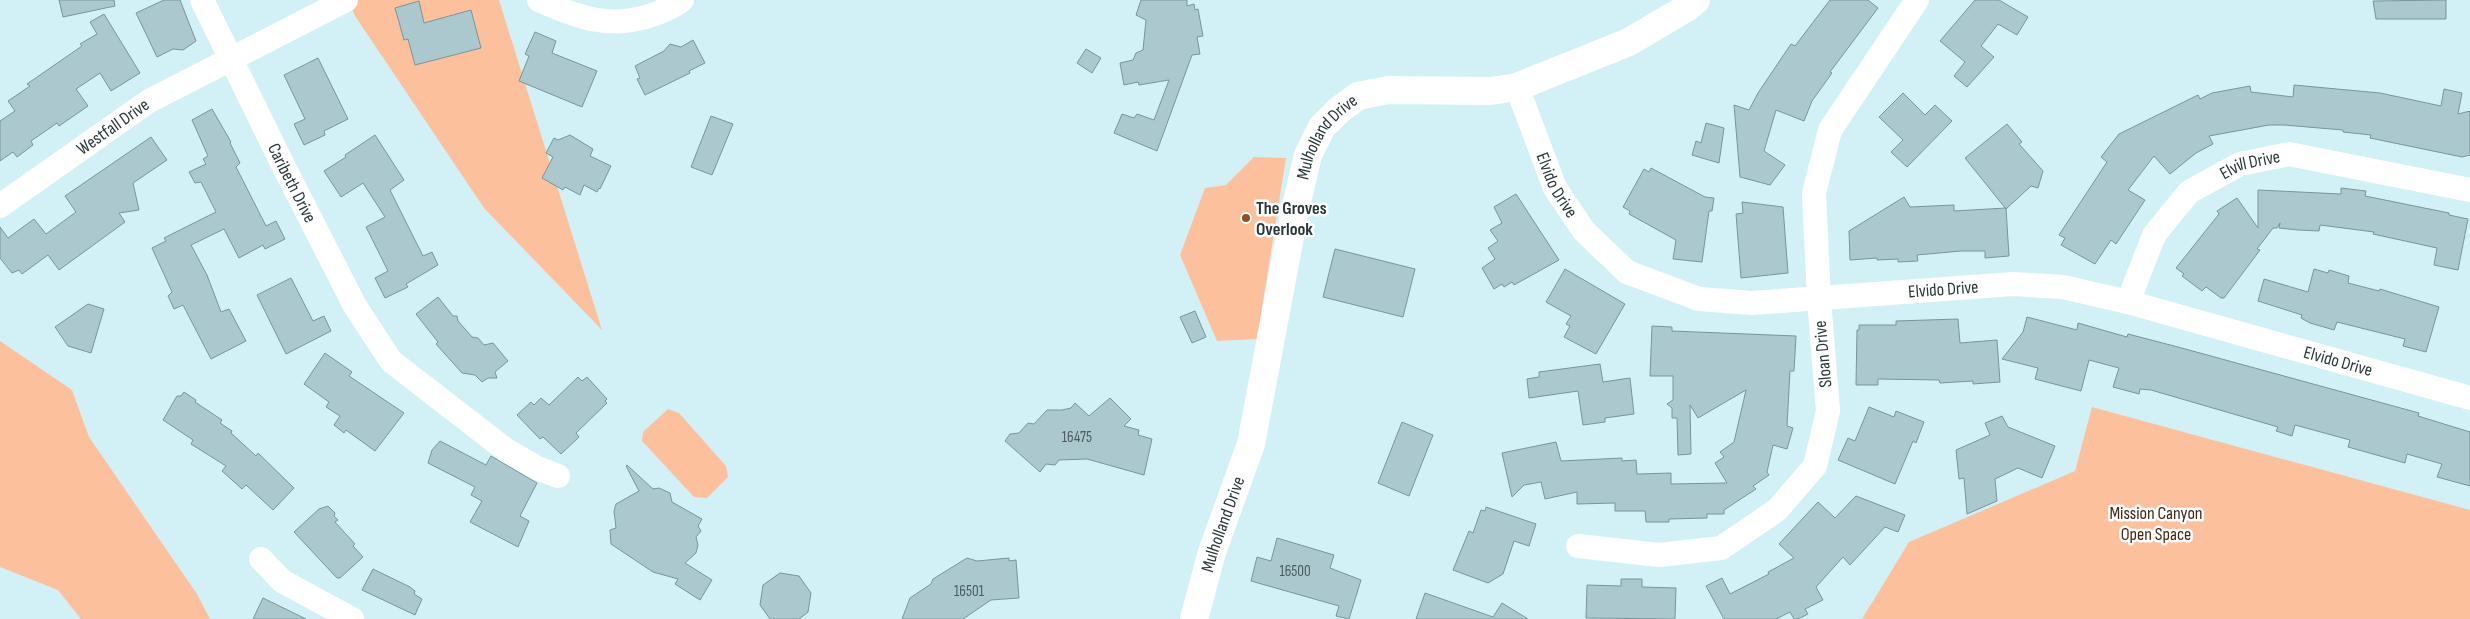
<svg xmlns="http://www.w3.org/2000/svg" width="2470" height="619" viewBox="0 0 2470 619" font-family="'Sofia Sans Condensed',sans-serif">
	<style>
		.green { fill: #fdc09d }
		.building { fill: #aac8ce; stroke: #78959a }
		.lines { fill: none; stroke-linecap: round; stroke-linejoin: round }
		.minor { stroke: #fff; stroke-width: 24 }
		.major { stroke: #fff; stroke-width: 28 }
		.poi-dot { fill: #934f23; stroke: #fff; stroke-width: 2 }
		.labels { text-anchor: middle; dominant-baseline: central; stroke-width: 5; stroke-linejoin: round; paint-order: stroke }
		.number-label { font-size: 15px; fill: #4a5b5e }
		.street-label { font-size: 18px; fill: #2a3739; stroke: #fff }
		.poi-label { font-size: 18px; font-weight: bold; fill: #2a3739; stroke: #fff; text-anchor: start }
		.park-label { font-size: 18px; fill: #472611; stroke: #fff }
	</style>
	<rect width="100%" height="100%" fill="#d2f1f7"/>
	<!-- green -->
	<path class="green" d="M348,0H499L602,330L484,208L355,16Z
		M1254,157L1286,158L1257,339L1217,341L1180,255L1205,188L1226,185Z
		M0,341L72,390L89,437L197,594L210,619H81L58,590L0,567Z
		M2092,407L2470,510V619H1862L1909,542L2075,471Z
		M668,409L679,413L726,466L728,477L707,498L694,497L642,441L643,432Z"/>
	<!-- building -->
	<path class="building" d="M59,0H114L115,6L63,17Z
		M164,0H180L196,41L183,50L173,49L157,57L136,13Z
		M1141,0H1187V6L1194,4L1195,10L1198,9L1203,36L1197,37L1200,54L1192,55L1157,151L1114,133L1122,114L1134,118L1137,114L1154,120L1169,80L1139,85L1138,82L1124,85L1120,63L1133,60L1136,53L1143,50L1146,20L1136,15Z
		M1830,0H1868L1878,8L1830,72L1832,73L1812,101L1804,121L1776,110L1764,151L1785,165L1770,185L1740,177L1734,105L1749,110L1758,93L1791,44L1795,46Z
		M1975,0H1999L2028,17L2017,35L1998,24L1981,46L1994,57L1967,87L1954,76L1965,62L1940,41Z
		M2446,0V19H2376L2373,1Z
		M419,1L424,23L471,10L481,48L415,65L408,39L404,40L395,8Z
		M104,14L140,73L111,91L100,73L76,89L88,106L59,126L57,123L31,141L33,145L17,157L13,152L0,161V121L15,111L8,101L30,86L27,84L82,46L80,44L97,34L90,22Z
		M535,32L556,41L552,53L597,71L582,107L519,81L529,56L525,54Z
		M693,40L705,63L689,71L690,73L645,95L637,79L640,78L635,66L664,51L670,44L681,47Z
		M1086,49L1101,58L1092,73L1077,63Z
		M318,58L348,119L324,131L325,135L304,145L294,124L305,119L284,75Z
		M2294,85L2380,93L2441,106L2444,89L2462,93L2458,114L2470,111V155L2462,157L2370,138L2371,135L2343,132V130L2284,125H2269L2209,136L2213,144L2196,153L2170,174L2154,156L2128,190L2145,200L2116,244L2111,240L2095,264L2061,245L2065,238L2059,235L2107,162L2101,157L2119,134L2198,95L2200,99L2212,93L2250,86L2251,92L2293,97Z
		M1903,93L1925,115L1935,105L1952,121L1907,167L1891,152L1903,140L1879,117Z
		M212,109L231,142L230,143L240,163L236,167L266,226L276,221L285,239L265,249L263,245L239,258L224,229L191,245L207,275L221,312L229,309L246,341L211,359L183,305L174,309L168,296L172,292L152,248L166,241L164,238L216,212L201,182L195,183L189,172L206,164L203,159L208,156L192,120Z
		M711,116L733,124L712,175L691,167Z
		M1706,123L1724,128L1719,163L1692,155L1696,141L1701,143Z
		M2007,124L2022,142L2019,144L2043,171L2038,188L2031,186L2006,209L1965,158Z
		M375,135L404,180L390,190L423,256L432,252L438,265L406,284L408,287L385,298L375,278L388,271L366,227L385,217L363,183L341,197L324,171L346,157L345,155Z
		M570,135L593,149L590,156L611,166L600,189L599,188L597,192L584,185L580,195L565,187L563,190L542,178L553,157L546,153L554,138L558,140Z
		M151,137L167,160L133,183L139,210L119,213L125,222L59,270L48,255L22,274L19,270L12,273L0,258V227L8,238L34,219L46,234L76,212L65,196Z
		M1651,168L1705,197L1714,198L1712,211H1709L1702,262L1673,259L1676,240L1629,214L1630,211L1623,207L1644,169L1649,172Z
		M2341,188L2366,191L2365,196L2449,213V215L2468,219L2458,270L2434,265L2437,248L2373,234L2374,232L2320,225L2319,231L2298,230L2279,228L2280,223L2277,228H2273L2257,249L2260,250L2224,298H2221L2206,287L2202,291L2182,276L2184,274L2176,268L2219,214L2217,211L2237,198L2258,228V190L2341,194Z
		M1516,194L1559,260L1514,285L1512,282L1504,287L1502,284L1494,289L1482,268L1495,259L1488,248L1498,241L1490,230L1502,223L1494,207Z
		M1904,197L1910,207L1954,205V211L2006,208L2009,256L1985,258V251H1961L1917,255L1918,261L1898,262V259L1877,260V258L1850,260L1849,231Z
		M1742,202L1783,207L1788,273L1741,278L1736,214L1743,213Z
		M1335,249L1415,269L1403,317L1323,297Z
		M1565,269L1625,304L1596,354L1564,337L1570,326L1566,324L1571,316L1546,302Z
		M2314,269L2328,273L2329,270L2349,276L2348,283L2379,291L2380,289L2439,307L2426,352L2403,346L2405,339L2337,322L2334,330L2310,323L2301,318L2302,315L2258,301L2264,279L2308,292Z
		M291,278L313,321L324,316L331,331L286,354L257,295Z
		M438,297L453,316H457L458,321L472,337L478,338L484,345L493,343L508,361L495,372L497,378H488L482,382L475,375L462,373L436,344L438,342L416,314Z
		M88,304L104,309L91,353L68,346L55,327Z
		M1195,311L1206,337L1192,343L1180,317Z
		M2027,317L2077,330L2078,323L2127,337L2128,334L2178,347L2419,413L2418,416L2470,432V486L2437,477L2442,464L2407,454L2405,463L2348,447L2350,440L2295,425L2292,436L2276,431L2278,427L2151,390L2140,389L2139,394L2113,387L2119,368L2089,360L2081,391L2035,379L2038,368L2002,359L2023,332Z
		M1958,319L1960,343L1997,340L2000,382L1973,384V381L1940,383L1939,380L1878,379V385H1856L1857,330H1859V325H1896V321Z
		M1652,326L1672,327V331L1796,336L1794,371H1790L1787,426L1793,428L1787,449L1773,445L1767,472L1769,475L1753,486L1756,489L1724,510V514H1707V518L1669,519V522H1646L1645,511H1615V503L1577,504V492L1545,499L1541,482L1524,485L1512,497L1502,453L1556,442L1561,461L1622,458V461L1636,460L1637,474L1671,473V484L1727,483L1715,463L1724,457L1720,452L1734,442L1746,390L1698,418L1690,405L1691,454L1678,455L1677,418H1672V408L1667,404L1673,400V376H1650Z
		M325,353L352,372L349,376L404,413L375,451L346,430L344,433L334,425L340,416L326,407L329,402L304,384Z
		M1600,364L1603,382L1630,378L1634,414L1605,418V422L1583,425L1578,391L1529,398L1527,379L1539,377V372Z
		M578,377L582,381L587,377L607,399L605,401L607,403L576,433L579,437L561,454L543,437L540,439L517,415L531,402L534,405L541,398L549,405Z
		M184,392L196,400L195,402L222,420L220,423L232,431L231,433L256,456L258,453L294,488L273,510L246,485L242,489L222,471L226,466L191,444L193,440L163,420L177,396H181Z
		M1110,398L1131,419L1124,426L1139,430L1138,435L1152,439L1144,475L1087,459L1059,460L1055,465L1046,464L1040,472L1005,441L1010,434L1019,433L1028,423L1034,424L1047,410H1062L1071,408L1075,403L1089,416Z
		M1869,407L1894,417L1896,411L1924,422L1916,443L1913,441L1895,484L1838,460L1848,438L1855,441Z
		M2002,416L2008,427L2055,446L2042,478L2018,468L1995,479L1997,501L1967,514L1964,478L1959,479L1956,450L1990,435L1985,423Z
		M1402,422L1433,435L1409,496L1378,483Z
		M440,441L486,465L491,456L537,483L520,516L529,521L518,547L470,522L482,501L471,495L475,487L428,463L432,450Z
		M627,465L653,489L659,488L670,493L672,502L702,519L698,526L701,531L696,537L698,545L696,553L685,563L712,580L700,600L675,584L678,579L653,572L611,544L610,530L616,528L614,511L616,504L639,491L626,466Z
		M1856,496L1905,515L1898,532L1885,527L1850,565L1843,557L1816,587L1823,600L1805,609L1808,614L1798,619H1794L1790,612L1776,619H1724L1706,586L1722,578L1730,594L1769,574L1768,572L1794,558L1779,544L1818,502L1835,518Z
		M328,506L335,513L334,516L338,520L335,522L355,544L353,546L363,557L340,578H337L294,532L319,509Z
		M1486,507L1536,524L1529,546L1514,541L1503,574L1488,583L1453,570L1469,531L1473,533L1481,510L1485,511Z
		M1277,538L1334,555L1330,568L1361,580L1349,619L1336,616L1339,606L1251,581L1257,557L1271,561Z
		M967,558L977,561L1009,558V561L1016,560L1019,598L991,600L963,619H902L910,598L931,584L933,579Z
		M373,569L410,587L415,591L414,594L422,599L415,615L362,590Z
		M780,573L799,576L811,593L808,612L799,619H770L760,605L763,585Z
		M1621,579H1642V587L1676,588L1675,619L1586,618L1587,585L1621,586Z
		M1425,593L1493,617L1502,603L1528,619H1416Z
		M263,598L306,619H253Z"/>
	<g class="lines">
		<!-- minor -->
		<g class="minor">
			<path id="s1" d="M202,0L284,167L355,306L391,361L506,450L537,468L558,476"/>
			<path d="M539,0C579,18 611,30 655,14C665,10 674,7 682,0"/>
			<path id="s2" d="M1517,87L1555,188L1584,231L1627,272L1699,299L1752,303L2013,284L2063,287L2128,302L2470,398"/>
			<path id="s3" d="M0,206L149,101L346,0"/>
			<path id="s4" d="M2128,302L2154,235L2189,192L2240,164L2289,154L2470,190"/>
			<path d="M1578,546L1659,555L1721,548L1777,510L1815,466L1828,411L1819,299L1814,193L1830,130L1917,0"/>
			<path d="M261,559L282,581L352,619"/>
		</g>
		<!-- major -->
		<path class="major" id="s5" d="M1194,619L1212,552L1251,444L1295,210L1308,155L1322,127L1339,110L1358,96L1388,90L1491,91L1517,87L1629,42L1688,7L1696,0"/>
	</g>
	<!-- markers -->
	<circle class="poi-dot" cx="1246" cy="218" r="5"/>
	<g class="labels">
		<!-- number labels -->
		<g class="number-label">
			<text x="1077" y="437">16475</text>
			<text x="1295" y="571">16500</text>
			<text x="969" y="591">16501</text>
		</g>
		<!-- street labels -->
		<g class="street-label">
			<text stroke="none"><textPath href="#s3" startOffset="138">Westfall Drive</textPath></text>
			<text stroke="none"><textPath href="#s5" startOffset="504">Mulholland Drive</textPath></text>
			<text stroke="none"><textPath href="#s4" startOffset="195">Elvill Drive</textPath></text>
			<text stroke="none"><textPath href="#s1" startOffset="204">Caribeth Drive</textPath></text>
			<text stroke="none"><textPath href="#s2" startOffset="106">Elvido Drive</textPath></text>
			<text stroke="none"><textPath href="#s2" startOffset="541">Elvido Drive</textPath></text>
			<text transform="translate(1823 354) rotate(-95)">Sloan Drive</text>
			<text stroke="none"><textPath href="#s2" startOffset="946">Elvido Drive</textPath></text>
			<text stroke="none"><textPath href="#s5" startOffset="99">Mulholland Drive</textPath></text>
		</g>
		<!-- poi labels -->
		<g class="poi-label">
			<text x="1256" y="208">The Groves<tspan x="1256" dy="21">Overlook</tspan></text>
		</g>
		<!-- park labels -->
		<g class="park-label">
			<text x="2156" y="513">Mission Canyon<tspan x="2156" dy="21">Open Space</tspan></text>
		</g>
	</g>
</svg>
